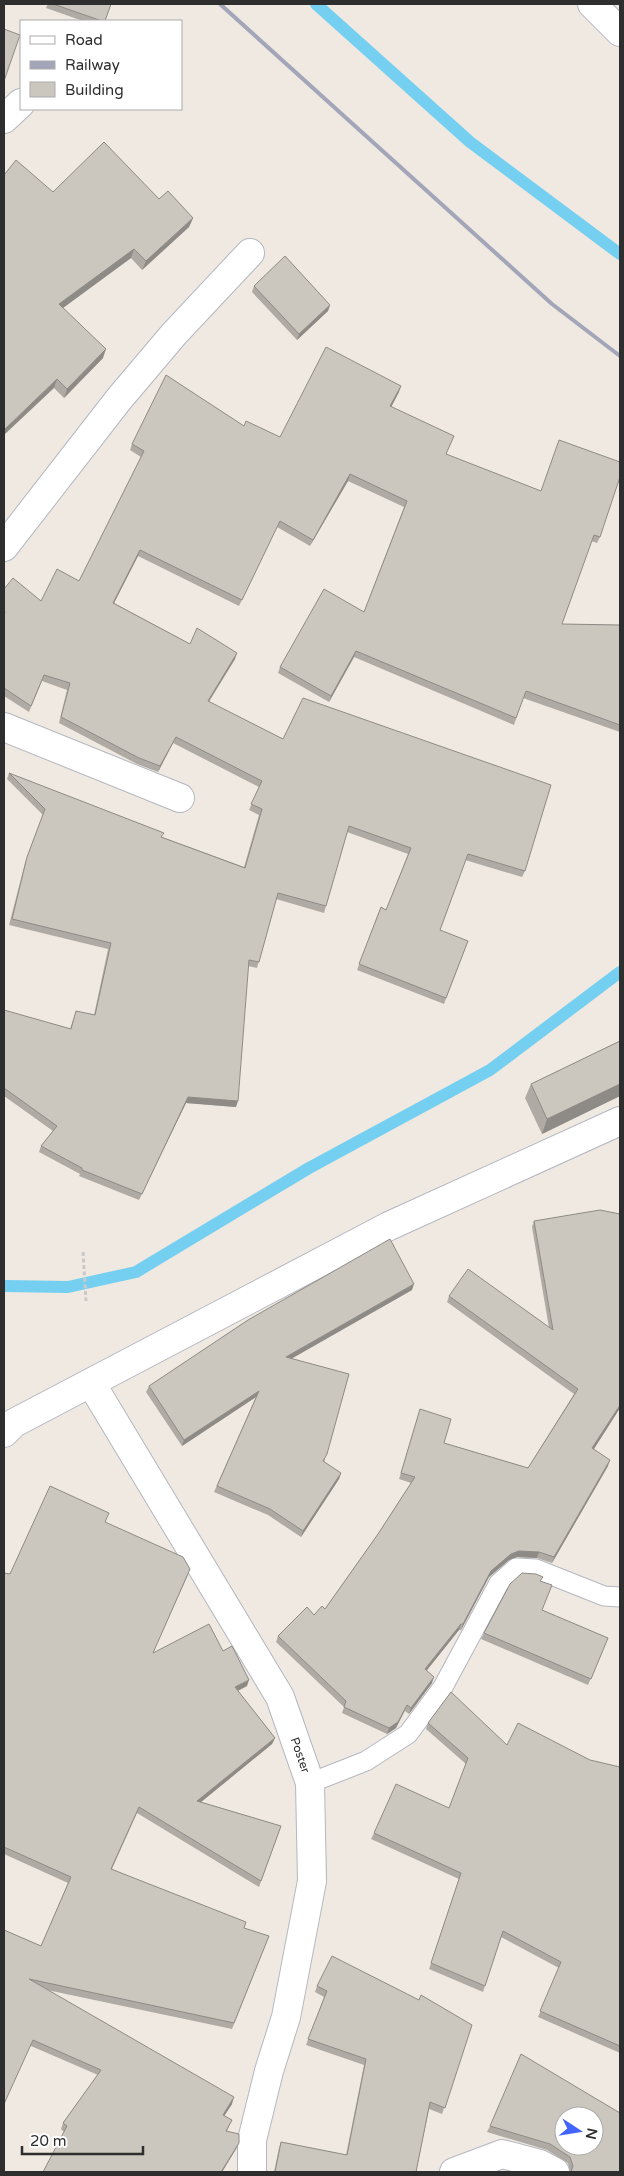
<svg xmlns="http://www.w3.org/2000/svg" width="624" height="2176" viewBox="0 0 624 2176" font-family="'Varela Round',sans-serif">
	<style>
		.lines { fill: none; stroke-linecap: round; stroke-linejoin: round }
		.stream { stroke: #75cff0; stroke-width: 12 }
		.lane-casing { stroke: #b4b7c1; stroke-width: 21 }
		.street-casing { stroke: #b4b7c1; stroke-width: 30 }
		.path { stroke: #c9c9c9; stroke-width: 3; stroke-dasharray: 4 2.5; stroke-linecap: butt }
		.lane { stroke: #fff; stroke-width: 19 }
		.street { stroke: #fff; stroke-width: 28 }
		.rail { stroke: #a3a6b8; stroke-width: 4 }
		.wall { fill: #afaba4 }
		.shaded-wall { fill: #8e8b86 }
		.building { fill: #cbc7bf; stroke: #8e8b86; fill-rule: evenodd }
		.labels { text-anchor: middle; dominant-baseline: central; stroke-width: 4; stroke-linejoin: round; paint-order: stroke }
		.street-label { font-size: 12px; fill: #2e2e2e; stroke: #fff }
	</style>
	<rect width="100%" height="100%" fill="#efe9e1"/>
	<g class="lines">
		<!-- stream -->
		<path class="stream" d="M316,4L470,142L620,254
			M4,1286L68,1287L136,1272L309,1168L490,1070L620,972"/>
		<!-- lane casing -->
		<g class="lane-casing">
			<path id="lane" d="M310,1783L366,1761L408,1734L443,1687L499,1583L516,1568L536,1569L604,1596L620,1597"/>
		</g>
		<!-- street casing -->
		<g class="street-casing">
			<g id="street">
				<path d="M592,4L620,32"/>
				<path d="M4,119L21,103"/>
				<path d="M4,547L119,399L174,334L250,253"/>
				<path d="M4,727L180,798"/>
				<path id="s1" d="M91,1383L280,1697L310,1783L312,1881L286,2017L269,2071L252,2140V2172"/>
				<path d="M4,1433L14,1423L389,1226L620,1121"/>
				<path d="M454,2172L502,2154L540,2164L555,2172"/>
			</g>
		</g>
		<!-- path -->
		<path class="path" d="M83,1252L86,1301"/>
		<!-- lane -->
		<use href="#lane" class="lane"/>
		<!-- street -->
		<use href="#street" class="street"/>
		<!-- rail -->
		<path class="rail" d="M220,4L552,304L620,356"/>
	</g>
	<!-- wall -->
	<path class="wall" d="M48,4H111L105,21H83L46,8Z
		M53,192L159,199L193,218L189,227L142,270L131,258L63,308L103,358L64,398L54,388Z
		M254,286L330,305L328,311L297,340L252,292Z
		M399,392L391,407L454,436L446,454L600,537L597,543L591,541L562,624L620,625V732L523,698L514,725L354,657L329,702L278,673L280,667L364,612L404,507L348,481L310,546L277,527L239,606L138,556L114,603L190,644L235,659L209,702L525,871L522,877L465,860L440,930L468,941L444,1004L357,970L381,907L386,910L408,854L347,832L324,913L276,899L257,968L248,966L236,1107L186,1103L139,1200L79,1176L80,1174L39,1152L41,1146L53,1131L4,1096V1010L70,1029L76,1011L94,1015L108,949L9,925L25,863L43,815L7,779L9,773L162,837L244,867L259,815L249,810L259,787L173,743L158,772L137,764L59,723L67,690L42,681L29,712L4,696V589L41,601L79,581L141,457L130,450L132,444L244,426L280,437Z
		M620,1041V1096L542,1134L525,1098L531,1084Z
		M620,1214V1408L594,1449L608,1466L552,1563L537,1558L517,1557L509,1560L489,1577L461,1630H459L427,1670L432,1683L409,1714L405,1711L396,1728L387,1734L342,1713L344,1707L276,1642L278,1636L314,1615L325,1609L378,1534L411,1483L399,1479L420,1409L444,1443L528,1468L574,1394L447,1302L449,1296L549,1328L532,1227L534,1221Z
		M412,1290L292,1358L325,1460L324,1462L341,1473L339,1479L301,1537L268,1515L214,1492L256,1397L182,1446L146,1392L149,1386Z
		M105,1522L188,1575L153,1652L223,1651L247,1686L238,1691L275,1738L272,1744L201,1802L281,1826L259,1887L137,1813L112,1869L244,1928L269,1936L232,2029L47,1990L232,2104L224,2116L232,2120L227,2131L236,2149L222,2172H43L64,2132L61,2129L63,2123L98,2075L31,2046L4,1930L41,1946L68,1883L4,1854V1573L10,1574Z
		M541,1581L542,1610L608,1638L588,1685L481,1639L484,1633Z
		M428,1723L507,1745L620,1767V2053L538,2017L559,1968L501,1937L483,1992L429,1969L459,1879L371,1839L374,1833L449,1808L466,1764L426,1729Z
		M317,1986L419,2000L472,2025L442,2114L429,2109L416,2172H274L279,2148L281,2142L346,2155L364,2065L306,2045L324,1997L315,1992Z
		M620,2113V2172H570L568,2163L547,2150L487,2132L490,2126Z"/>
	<!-- shaded-wall -->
	<path class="shaded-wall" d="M193,218L189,227L142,270L146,261Z
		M134,249L131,258L56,313L59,304Z
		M330,305L328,311L297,340L299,334Z
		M106,349L103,358L64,398L67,389Z
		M57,379L54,388L4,435V430Z
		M401,386L399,392L388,413L390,406Z
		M350,474L348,481L310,546L313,540Z
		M140,550L138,556L111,609L113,603Z
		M356,651L354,657L329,702L331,696Z
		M237,653L235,659L205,707L208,701Z
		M176,737L173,743L158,772L160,766Z
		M620,1084V1096L542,1134L547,1119Z
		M188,1097L238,1101L236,1107L186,1103L139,1200Z
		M414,1284L412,1290L284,1363L286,1357Z
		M259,1391L256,1397L182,1446L184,1440Z
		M620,1405V1408L590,1455L592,1448Z
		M610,1460L608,1466L552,1563L554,1557Z
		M341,1473L339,1479L301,1537L303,1531Z
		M519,1551L539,1552L537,1558L517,1557L509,1560L489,1577L461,1630L463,1624L491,1571L511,1554Z
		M461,1624L459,1630L423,1675L425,1669Z
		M434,1677L432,1683L409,1714L411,1708Z
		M249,1680L247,1686L233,1693L235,1687Z
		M407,1705L396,1728L387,1734L389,1728Z
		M275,1738L272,1744L195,1807L197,1801Z
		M234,2097L232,2104L221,2121L223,2115Z
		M239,2143L236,2149L222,2172H221Z"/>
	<!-- building -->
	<path class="building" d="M53,4H111L105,21H102Z
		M4,29L20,35L4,81Z
		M104,142L159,199L168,191L193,218L146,261L134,249L59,304L106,349L67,389L57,379L4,430V175L16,160L53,192Z
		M285,256L330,305L299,334L254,286Z
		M326,347L401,386L390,406L454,436L446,454L541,491L559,440L620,462V477L600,537L594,535L562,624L620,625V725L526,691L516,718L356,651L331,696L280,667L324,589L364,612L407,501L350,474L313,540L280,521L242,600L140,550L113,603L190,644L197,628L237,653L208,701L283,739L303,698L551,785L525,871L468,854L440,930L468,941L446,998L359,964L381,907L386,910L411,848L349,826L326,906L278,893L259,962L249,960L238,1101L188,1097L142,1194L82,1170V1168L41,1146L57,1126L4,1088V1010L71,1029L76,1011L95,1015L111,943L12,919L27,857L45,809L9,773L164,833L161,837L245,868L262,809L251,804L262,781L176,737L160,766L139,758L61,717L70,683L44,675L31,706L4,688V615L5,612L4,611V589L13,578L41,601L57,569L79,581L144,451L132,444L166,375L244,426L246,421L280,437Z
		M620,1041V1084L547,1119L531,1084Z
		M600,1210L620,1214V1405L592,1448L610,1460L554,1557L539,1552L519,1551L511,1554L491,1571L463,1624H461L425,1669L434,1677L411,1708L407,1705L398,1722L389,1728L344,1707L346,1701L278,1636L307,1607L314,1615L322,1606L325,1609L378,1534L415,1477L401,1473L420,1409L451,1419L444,1443L528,1468L578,1389L449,1296L468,1269L553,1330L534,1221Z
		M390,1239L414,1284L286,1357L349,1374L327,1454L323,1461L341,1473L303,1531L270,1509L217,1486L259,1391L184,1440L149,1386L248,1320Z
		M50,1486L109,1513L105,1522L183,1557L190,1569L153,1653L209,1624L223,1651L232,1646L249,1680L235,1687L275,1738L197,1801L281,1826L261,1881L139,1807L111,1869L246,1922L244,1928L269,1936L234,2023L29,1979L234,2097L223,2115L232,2120L226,2131L239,2134V2143L221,2172H43L67,2126L63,2123L101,2070L33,2040L4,2104V1930L41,1946L71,1877L4,1847V1573L10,1574Z
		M522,1573L536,1574L543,1577L540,1581L552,1585L542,1610L608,1638L591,1679L484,1633L510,1584Z
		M451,1692L507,1745L518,1723L590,1760L620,1767V2046L540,2011L561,1962L503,1931L485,1986L431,1963L461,1873L374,1833L396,1784L449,1808L468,1758L428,1723Z
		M332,1956L419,2000L421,1995L472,2025L445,2108L430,2102L416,2172H275L281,2142L347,2155L366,2059L308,2039L327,1991L317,1986Z
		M521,2054L620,2113V2172H571L573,2166L570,2157L550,2144L490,2126ZM564,2116H594V2146H564Z"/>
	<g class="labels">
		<!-- street labels -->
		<g class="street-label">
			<text stroke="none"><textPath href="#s1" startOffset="428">Poster</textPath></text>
		</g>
	</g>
	<!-- border -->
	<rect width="624" height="2176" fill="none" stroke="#2e2e2e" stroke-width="10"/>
	<!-- legend -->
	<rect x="20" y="20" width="162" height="90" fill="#ffffff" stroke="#ababab"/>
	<rect x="30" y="36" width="25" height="8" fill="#ffffff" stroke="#ababab"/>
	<text x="65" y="45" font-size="15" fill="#2e2e2e">Road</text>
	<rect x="30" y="61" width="25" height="8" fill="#a3a6b8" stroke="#ababab"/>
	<text x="65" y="70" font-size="15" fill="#2e2e2e">Railway</text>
	<rect x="30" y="82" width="25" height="15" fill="#cbc7bf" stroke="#ababab"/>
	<text x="65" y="95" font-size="15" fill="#2e2e2e">Building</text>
	<!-- north arrow -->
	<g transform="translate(579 2131) rotate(102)"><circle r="24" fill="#ffffff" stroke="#ababab"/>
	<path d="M0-4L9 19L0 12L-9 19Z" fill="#4264fb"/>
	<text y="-8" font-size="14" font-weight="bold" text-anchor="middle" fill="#2e2e2e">N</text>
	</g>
	<!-- scale -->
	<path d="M22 2146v8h121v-8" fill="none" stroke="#2e2e2e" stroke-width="2.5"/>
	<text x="30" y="2146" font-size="15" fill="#2e2e2e" stroke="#ffffff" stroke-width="4" paint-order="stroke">20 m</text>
</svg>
